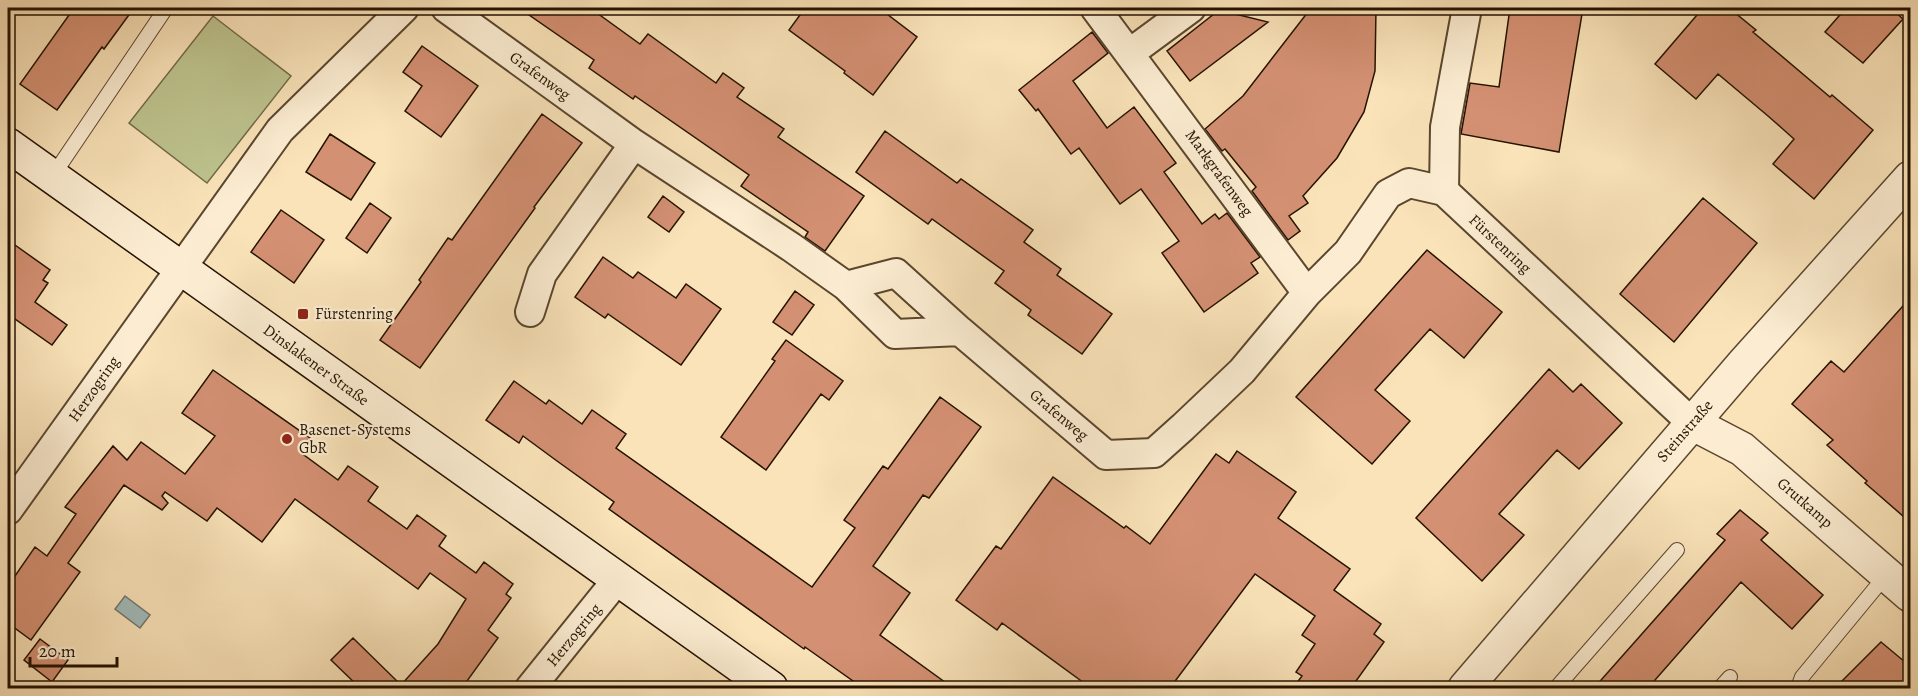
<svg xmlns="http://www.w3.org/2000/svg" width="1918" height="696" viewBox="0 0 1918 696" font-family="Alegreya,serif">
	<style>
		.green { fill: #bec48f; stroke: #716b48; stroke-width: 1.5 }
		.water { fill: #a2bbba; stroke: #707770; stroke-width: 1.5 }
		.building { fill: #d49073; stroke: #241200; stroke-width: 1.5 }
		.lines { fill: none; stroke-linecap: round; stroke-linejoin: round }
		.service-casing { stroke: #5a462e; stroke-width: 16 }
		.minor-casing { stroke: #5a462e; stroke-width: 32 }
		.tertiary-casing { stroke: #5a462e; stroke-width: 36 }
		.secondary-casing { stroke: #241200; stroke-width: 36 }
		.service { stroke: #fcedd2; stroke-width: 14 }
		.minor { stroke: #fcedd2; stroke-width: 28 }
		.tertiary { stroke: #fcedd2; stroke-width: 33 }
		.secondary { stroke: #fcedd2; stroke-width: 33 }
		.poi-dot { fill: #8f2418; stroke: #fcedd2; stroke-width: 2 }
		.labels { text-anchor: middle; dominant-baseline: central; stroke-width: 4.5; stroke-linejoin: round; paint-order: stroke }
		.street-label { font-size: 16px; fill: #241200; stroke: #fcedd2 }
		.poi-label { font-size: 16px; fill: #241200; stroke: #fcedd2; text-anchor: start }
	</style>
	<rect width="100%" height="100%" fill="#fae3b9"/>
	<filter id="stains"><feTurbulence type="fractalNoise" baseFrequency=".00333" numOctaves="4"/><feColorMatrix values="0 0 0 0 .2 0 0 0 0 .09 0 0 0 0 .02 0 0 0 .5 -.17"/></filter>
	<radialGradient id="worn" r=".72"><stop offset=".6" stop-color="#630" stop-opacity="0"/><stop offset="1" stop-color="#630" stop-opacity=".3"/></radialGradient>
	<!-- green -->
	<path class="green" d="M213,16L291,76L207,183L129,123Z"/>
	<!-- water -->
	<path class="water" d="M125,596L150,615L140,628L115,609Z"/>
	<!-- building -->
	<path class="building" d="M74,8H134L104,49L102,47L57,110L20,84Z
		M519,8H590L640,44L648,34L716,83L723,73L744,88L737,97L784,129L778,137L864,196L825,251L805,237L808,232L741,186L749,175L635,96L633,99L589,68L594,60Z
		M805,8H879L917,37L873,95L844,73L845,71L789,30Z
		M1311,8H1376L1375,71L1364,112L1337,158L1303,196L1308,203L1289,216L1300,231L1288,240L1252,191L1256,187L1225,149L1222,151L1205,129L1243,96Z
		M1510,8H1583L1559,152L1461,134L1470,83L1499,87Z
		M1703,8H1729L1756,30L1753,32L1830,97L1832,95L1873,130L1814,199L1773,164L1794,139L1768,116L1718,74L1696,99L1655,64Z
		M1846,8H1891L1903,19L1863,63L1825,32Z
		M1219,10L1268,22L1190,81L1167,51Z
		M1092,32L1108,53L1073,81L1107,128L1134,107L1176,163L1164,172L1202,224L1215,214L1219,219L1227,213L1260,257L1251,263L1258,273L1204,312L1162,253L1179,241L1141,189L1120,204L1079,148L1071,154L1038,109L1036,111L1019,90Z
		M422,46L478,86L441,137L405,111L422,86L403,72Z
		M542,114L582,143L534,207L535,208L420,368L380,340L421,282L419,280L448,238L452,240Z
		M885,131L957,183L961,179L1033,230L1024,242L1061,269L1057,275L1112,314L1082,354L1028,315L1031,310L995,283L1004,271L932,219L928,224L856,172Z
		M330,134L375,163L351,200L306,172Z
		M663,196L684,212L669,232L648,217Z
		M1703,198L1757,243L1674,342L1620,294Z
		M370,203L391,218L367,253L346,238Z
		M281,210L324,240L294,283L251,252Z
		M8,240L50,270L43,280L48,283L35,302L67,325L52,345L8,314Z
		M1427,250L1502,312L1464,358L1430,329L1375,390L1410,421L1372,464L1296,397Z
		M603,257L633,278L638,272L676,298L686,284L721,309L681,365L608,314L605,318L575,297Z
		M795,291L814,305L792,335L773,322Z
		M1911,297V523L1865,483L1867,481L1827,445L1833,440L1792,404L1831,361L1844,372Z
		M786,340L843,381L829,400L821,394L766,470L721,437L775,361L772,359Z
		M1549,369L1573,392L1581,384L1622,423L1579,469L1557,450L1499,514L1524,535L1482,581L1416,518Z
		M213,370L310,438L300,452L338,480L348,466L378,487L368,501L407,529L417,515L446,536L439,546L476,573L484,562L513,584L506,594L511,598L488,630L498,638L462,688H360L331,660L353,638L401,685L438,644L466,599L430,573L418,589L295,499L262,542L217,508L207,521L165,492L162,496L168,503L162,510L124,485L68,563L80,572L31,640L8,623V586L35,547L47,556L76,514L65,507L113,446L127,460L141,442L185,474L215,436L182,413Z
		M514,381L546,404L549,400L582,424L592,410L626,434L616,448L812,587L855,528L844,520L883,466L888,469L940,397L981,427L929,498L923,495L873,566L910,593L880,635L953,688H863L805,647L804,649L609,509L614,502L557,461L523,436L519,443L486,420Z
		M1237,451L1296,492L1278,518L1350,569L1334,590L1381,624L1374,634L1384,642L1351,688H1293L1302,676L1296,672L1315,644L1302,635L1315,616L1255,574L1170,688H1091L1002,623L997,630L956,600L996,546L1001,549L1053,477L1124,528L1126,526L1150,544L1216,454L1229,463Z
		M1740,510L1768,533L1761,540L1823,595L1792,629L1741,582L1648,688H1594L1725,540L1717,534Z
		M40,639L68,660L52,682L24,660Z
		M1881,642L1911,667V688H1835Z"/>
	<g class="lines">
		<!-- service casing -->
		<g class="service-casing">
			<path id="service" d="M52,177L166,8
				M1556,688L1677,550
				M1720,688L1730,677
				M1798,688L1802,677L1887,574"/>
		</g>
		<!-- minor casing -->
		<g class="minor-casing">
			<path id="minor" d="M446,8L634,144L791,247L846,286L895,334L960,331L1106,455L1154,453L1183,427L1242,371L1307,293L1348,252L1388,194L1409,183L1444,191
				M1095,8L1307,293
				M1467,8L1445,127L1444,191L1692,423
				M1130,53L1191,8
				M846,286L896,273L960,331
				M530,312L542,274L634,144
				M8,510L280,130L404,8
				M530,688L617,580"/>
		</g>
		<!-- tertiary casing -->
		<g class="tertiary-casing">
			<path id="tertiary" d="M1692,423L1742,449L1910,595
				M1465,688L1744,363L1910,178"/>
		</g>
		<!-- secondary casing -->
		<g class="secondary-casing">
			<path id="secondary" d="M8,145L771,688"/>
		</g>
		<!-- service -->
		<use href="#service" class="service"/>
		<!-- minor -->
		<use href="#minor" class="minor"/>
		<!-- tertiary -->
		<use href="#tertiary" class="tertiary"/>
		<!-- secondary -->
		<use href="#secondary" class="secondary"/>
	</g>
	<!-- markers -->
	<g class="poi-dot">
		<rect x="297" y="308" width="12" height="12" rx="3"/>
		<circle cx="287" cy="439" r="6"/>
	</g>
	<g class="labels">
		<!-- street labels -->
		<g class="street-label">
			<text transform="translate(540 76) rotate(36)">Grafenweg</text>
			<text transform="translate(1219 173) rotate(54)">Markgrafenweg</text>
			<text transform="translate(1500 244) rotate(43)">Fürstenring</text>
			<text transform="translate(316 365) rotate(36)">Dinslakener Straße</text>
			<text transform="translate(94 389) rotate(-55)">Herzogring</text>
			<text transform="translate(1059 415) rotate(40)">Grafenweg</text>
			<text transform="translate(1685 431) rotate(-49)">Steinstraße</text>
			<text transform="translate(1805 503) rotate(41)">Grutkamp</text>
			<text transform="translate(574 635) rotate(-51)">Herzogring</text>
		</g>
		<!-- poi labels -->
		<g class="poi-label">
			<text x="315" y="314">Fürstenring</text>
			<text x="299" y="430">Basenet-Systems<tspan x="299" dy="18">GbR</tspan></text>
		</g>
	</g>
	<!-- margin -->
	<rect width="1918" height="696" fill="none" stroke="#fae3b9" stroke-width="30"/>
	<rect x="9" y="9" width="1900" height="678" fill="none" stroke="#241200" stroke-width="3"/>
	<rect x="15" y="15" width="1888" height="666" fill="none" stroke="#241200" stroke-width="1.5"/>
	<!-- scale -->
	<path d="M30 657v9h87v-9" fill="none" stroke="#241200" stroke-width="3"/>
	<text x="39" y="657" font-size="18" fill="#241200" stroke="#fcedd2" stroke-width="4.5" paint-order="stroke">20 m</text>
	<rect width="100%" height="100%" filter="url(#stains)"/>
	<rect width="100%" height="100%" fill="url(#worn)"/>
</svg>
